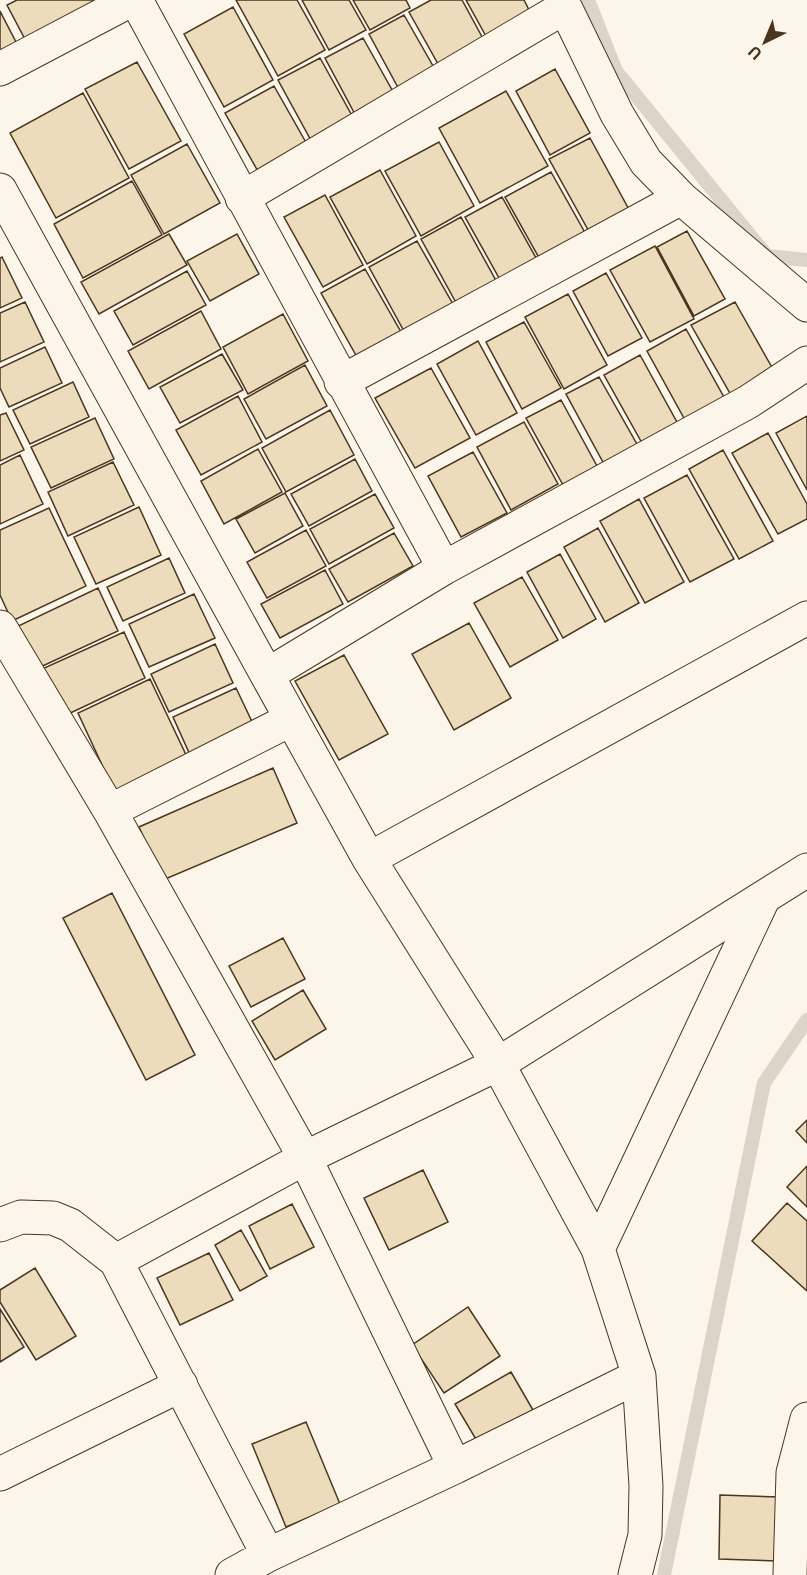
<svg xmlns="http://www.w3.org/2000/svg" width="807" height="1575" viewBox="0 0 807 1575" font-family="'Open Sans',sans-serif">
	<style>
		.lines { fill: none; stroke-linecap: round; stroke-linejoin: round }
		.stream { stroke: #dcd4c6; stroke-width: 14 }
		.building { fill: #ecdcbc; stroke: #4a3520; stroke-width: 1.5 }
		.minor-casing { stroke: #4a3520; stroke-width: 35 }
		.minor { stroke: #fbf6e9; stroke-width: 33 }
	</style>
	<rect width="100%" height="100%" fill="#fbf6e9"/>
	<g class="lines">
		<!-- stream -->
		<path class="stream" d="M588,0L616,71L767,256L807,260
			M664,1575L764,1083L807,1020"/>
	</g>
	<!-- building -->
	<path class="building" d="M17,0H109L27,43L7,5Z
		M236,0H297L325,50L278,76Z
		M302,0H349L366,30L329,50Z
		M353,0H406L410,8L370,30Z
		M431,0H462L487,46L442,71L409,12Z
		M466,0H524L531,14L487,38Z
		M233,7L273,80L224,107L184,34Z
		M0,11L17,44L0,52Z
		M404,15L437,73L401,93L369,34Z
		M363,38L396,97L357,118L325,58Z
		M320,58L355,121L313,144L278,80Z
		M137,62L181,141L129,169L85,89Z
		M555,69L590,133L550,155L516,91Z
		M274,86L308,146L259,173L225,113Z
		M506,91L548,166L480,203L439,128Z
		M83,93L129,178L56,218L10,133Z
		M590,138L632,215L592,237L549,159Z
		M439,142L474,206L421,236L385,171Z
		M187,144L220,203L164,234L131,175Z
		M380,170L416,236L367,264L330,197Z
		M551,172L588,238L542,263L505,197Z
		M132,181L162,235L83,278L54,224Z
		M325,195L363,265L323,287L284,217Z
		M502,197L540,265L503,285L465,217Z
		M461,217L499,286L459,308L421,239Z
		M687,231L725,299L694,316L657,247Z
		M169,234L187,265L99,314L81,282Z
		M237,234L259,274L210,301L187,261Z
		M417,241L454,306L405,333L369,267Z
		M655,246L694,319L650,342L610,270Z
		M2,257L22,298L0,308V258Z
		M365,269L401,332L357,357L321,293Z
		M187,271L206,305L133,345L114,311Z
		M606,273L642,338L608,356L573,291Z
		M568,294L607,365L564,389L525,317Z
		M25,302L44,342L0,362V313Z
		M735,302L774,371L731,395L691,325Z
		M201,311L221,349L149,389L128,351Z
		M283,314L308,361L248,394L223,347Z
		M524,322L561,388L522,409L486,342Z
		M686,329L725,399L685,420L647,351Z
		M478,341L517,413L476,435L437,364Z
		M45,347L62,383L9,407L0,388V368Z
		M222,354L243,390L180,423L160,387Z
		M640,355L678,424L642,443L604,375Z
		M305,365L327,406L266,439L244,399Z
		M431,368L470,438L415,468L375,398Z
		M599,377L638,446L604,464L566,394Z
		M73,382L89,417L30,444L13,410Z
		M238,396L262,442L201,475L176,430Z
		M561,400L597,466L563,485L526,418Z
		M330,410L354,455L286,492L262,448Z
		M6,413L24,450L0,461V415Z
		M807,416V490L776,433Z
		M95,418L114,459L51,488L31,447Z
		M524,422L558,484L511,510L477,447Z
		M768,433L807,504V519L778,534L732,453Z
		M258,449L282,492L224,524L201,481Z
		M723,450L773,541L739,559L689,469Z
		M473,452L507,513L461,537L428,476Z
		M20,455L43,504L0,524V465Z
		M355,459L372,491L309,526L291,494Z
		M113,462L134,505L68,536L48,492Z
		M687,475L734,559L690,582L644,498Z
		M285,493L303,526L255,553L236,519Z
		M375,494L394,528L329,564L310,529Z
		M639,499L684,582L645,603L600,521Z
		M139,507L161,555L96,584L74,537Z
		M49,508L86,586L12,621L0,595V530Z
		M598,528L639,603L605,622L564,547Z
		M306,530L326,566L267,598L247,562Z
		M394,533L413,566L348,602L329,569Z
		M560,554L596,619L563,638L527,572Z
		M169,558L185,593L123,621L107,587Z
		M325,570L343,604L280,638L261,604Z
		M522,577L558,640L510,667L474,603Z
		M98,588L118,631L34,670L14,628Z
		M194,594L215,638L149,667L129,624Z
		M469,623L511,698L454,730L412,654Z
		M124,632L145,678L64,716L42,669Z
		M215,644L233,683L169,712L151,674Z
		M344,655L388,734L339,760L295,681Z
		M150,679L188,759L115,793L78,713Z
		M236,688L255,728L191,757L173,717Z
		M273,768L297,823L163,880L139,827Z
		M112,893L195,1055L146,1080L63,918Z
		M283,938L305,979L251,1007L229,966Z
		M303,990L326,1029L275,1060L252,1021Z
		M807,1120V1143L796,1131Z
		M807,1166V1207L787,1187Z
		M423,1170L448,1222L389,1250L364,1198Z
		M787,1203L807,1221V1291L752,1241Z
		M292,1204L314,1247L270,1269L249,1226Z
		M241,1230L267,1276L240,1291L215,1245Z
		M209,1253L233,1300L180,1325L157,1278Z
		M35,1268L76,1336L36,1360L0,1302V1290Z
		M468,1307L500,1356L444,1393L412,1345Z
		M0,1309L24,1347L0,1362Z
		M511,1372L533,1410L477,1441L455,1404Z
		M306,1422L340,1504L286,1527L252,1444Z
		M720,1495L780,1497L778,1561L719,1559Z"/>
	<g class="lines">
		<!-- minor casing -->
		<g class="minor-casing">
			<path id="minor" d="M136,0L444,568
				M0,69L131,0
				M0,190L267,675L444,568L748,402L807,363
				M242,198L565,7L617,114L646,162L681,198L807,305
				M341,382L681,198
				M0,627L110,811L305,1158L455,1467L639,1376
				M267,675L369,859L498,1064L598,1249L639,1376L646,1486L645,1535L635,1575
				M110,811L290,720
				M369,859L807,618
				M0,1225L21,1217L53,1218L70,1225L116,1261L268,1555
				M598,1249L764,897
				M116,1261L305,1158L498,1064L807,870
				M0,1474L181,1385
				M232,1575L268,1555L455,1467
				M790,1575L793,1473L807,1419"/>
		</g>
		<!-- minor -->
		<use href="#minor" class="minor"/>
	</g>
	<!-- north arrow -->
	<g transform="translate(765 42) rotate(223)" stroke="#fbf6e9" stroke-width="4.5" paint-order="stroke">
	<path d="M0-4.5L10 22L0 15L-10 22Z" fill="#4a3520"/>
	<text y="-9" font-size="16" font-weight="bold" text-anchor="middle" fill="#4a3520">U</text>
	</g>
</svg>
